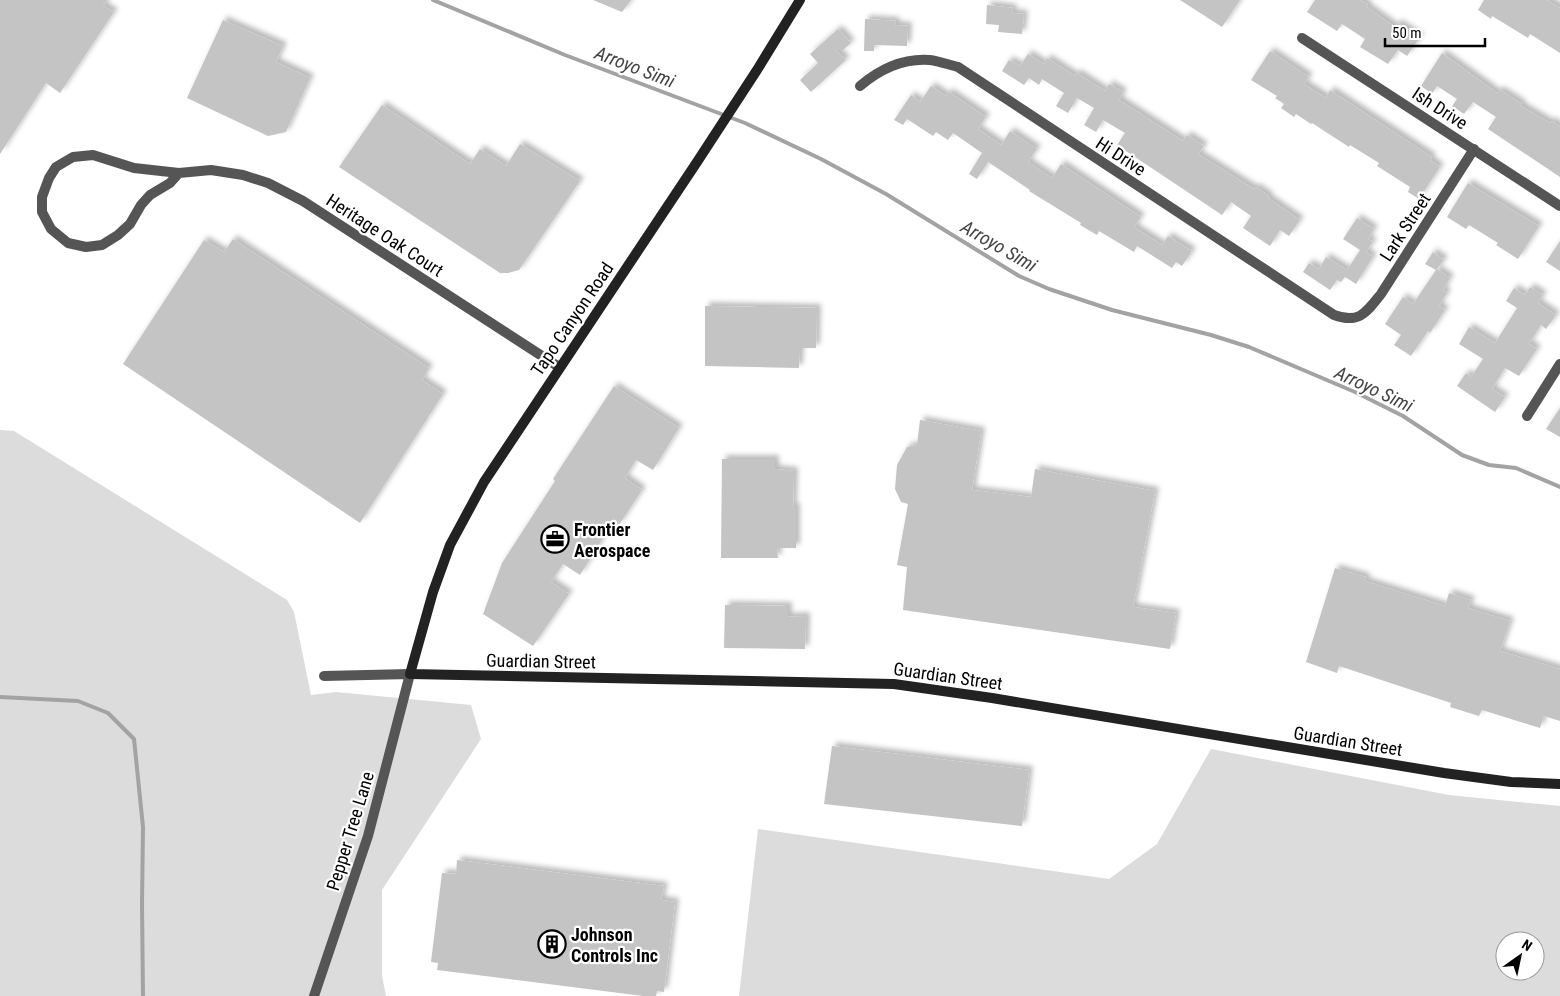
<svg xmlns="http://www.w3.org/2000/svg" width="1560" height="996" viewBox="0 0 1560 996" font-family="'Roboto Condensed',sans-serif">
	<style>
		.green { fill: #dcdcdc; fill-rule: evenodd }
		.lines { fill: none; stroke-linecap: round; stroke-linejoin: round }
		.stream { stroke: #a3a3a3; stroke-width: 4 }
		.building { fill: #c4c4c4; filter: url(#shadow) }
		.street { stroke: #555; stroke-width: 10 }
		.secondary { stroke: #222; stroke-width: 10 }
		.labels { text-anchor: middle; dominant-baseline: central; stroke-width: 4.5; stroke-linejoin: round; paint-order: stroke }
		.street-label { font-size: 18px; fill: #000; stroke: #fff }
		.poi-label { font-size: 18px; font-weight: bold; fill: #000; stroke: #fff; text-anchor: start }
		.water-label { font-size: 19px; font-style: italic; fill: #444; stroke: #fff }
	</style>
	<defs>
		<filter id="shadow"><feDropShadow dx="4" dy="-4" stdDeviation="2.5" flood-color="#0004"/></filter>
	</defs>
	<rect width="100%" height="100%" fill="#fff"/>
	<!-- green -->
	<path class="green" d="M0,430L14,431L287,600L294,612L311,695L336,692L471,705L481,739L382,890V976L386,996H0Z
		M1211,749L1449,795L1560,806V996H739L758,829L1109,879L1157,844ZM1505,941H1535V971H1505Z"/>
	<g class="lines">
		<!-- stream -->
		<path class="stream" d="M433,0L565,55L745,123L821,159L886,194L1019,276L1049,289L1112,310L1211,335L1249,347L1355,392L1403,416L1462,455L1489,465L1516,468L1560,487
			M0,697L78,701L108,713L134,739L143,827L142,904L143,996"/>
	</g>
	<!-- building -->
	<path class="building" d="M0,0H107L103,6L114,12L60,93L46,83L0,154Z
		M593,0H631L622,12Z
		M1180,0H1240L1222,27Z
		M1315,0H1360L1368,5L1367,7L1395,27L1398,23L1420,37L1407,56L1398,50L1388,64L1360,47L1365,39L1342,24L1337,31L1307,12Z
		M1484,0H1547L1560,8V53L1530,34L1528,38L1492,16L1491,19L1478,10Z
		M987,5L1013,8L1012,13L1024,14L1022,34L998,32L999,25L986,24Z
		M865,19L896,21L895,25L908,26L907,46L874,45V51H864Z
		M223,20L283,46L276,62L310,78L286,132L268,136L187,98Z
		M838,29L851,43L843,50H836L846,60L811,92L800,80L818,63L810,54Z
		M1270,51L1309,77L1304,84L1326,98L1330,90L1432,157L1430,160L1440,167L1419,199L1408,192L1410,187L1377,166L1379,163L1350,145L1349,147L1312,123L1311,124L1296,114L1294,117L1281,108L1284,104L1275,98L1277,96L1251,80Z
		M1442,53L1497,93L1500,90L1522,104L1521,106L1550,123L1552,121L1560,127V177L1488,129L1496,117L1473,102L1464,114L1452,106L1457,99L1437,86L1432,94L1421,86Z
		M1028,54L1044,64L1047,58L1075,76L1077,73L1105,91L1109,84L1123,92L1119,100L1183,141L1187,135L1204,146L1198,154L1254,189L1256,187L1269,196L1268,198L1300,220L1289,236L1280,230L1270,246L1243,228L1251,216L1231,202L1222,215L1117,145L1125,133L1103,120L1096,132L1084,125L1094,108L1077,98L1068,113L1056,106L1064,93L1042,79L1039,85L1029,78L1024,85L1002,71L1009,60L1020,66Z
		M931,86L946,96L949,92L986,117L978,129L1001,145L1010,131L1037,149L1028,162L1052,178L1061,164L1141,217L1134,227L1162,245L1168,236L1192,251L1182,266L1176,262L1172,268L1137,246L1134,252L1099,231L1097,235L1080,225L1081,223L1029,191L1030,190L988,162L977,179L969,174L982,153L953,133L948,140L936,132L933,136L907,119L903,125L894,120L911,95L920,102Z
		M382,105L470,164L480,149L506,166L520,144L580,181L519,270L508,273H500L339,167Z
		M1468,183L1539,226L1518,259L1496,245L1498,243L1469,225L1466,229L1447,217Z
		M1357,218L1374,229L1368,239L1373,242L1366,252L1373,257L1356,284L1345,277L1341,282L1337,280L1330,290L1303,272L1309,263L1319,269L1326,257L1347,270L1360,250L1343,239Z
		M233,239L429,368L422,380L443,394L360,523L123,364L204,240L224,252Z
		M1560,241V271L1546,262Z
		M1433,252L1444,260L1437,269L1450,278L1443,290L1447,293L1439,306L1445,310L1430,333L1428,331L1411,356L1394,345L1401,335L1385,324L1403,297L1413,304L1436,270L1425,264Z
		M1530,287L1543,295L1538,303L1556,315L1546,329L1541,325L1529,344L1537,349L1519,376L1505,368L1492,389L1505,397L1495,412L1457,386L1466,373L1471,377L1483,359L1459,344L1469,327L1495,343L1517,308L1506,301L1514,288L1525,295Z
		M705,306L817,308L816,348H800L799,368L705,366Z
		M614,386L679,428L653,470L636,460L625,478L642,490L619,525L613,522L580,575L563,564L551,582L569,594L533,646L483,614L502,563L555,481L553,479Z
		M1560,408V437L1546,429Z
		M920,420L981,431L972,490L1031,497L1035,469L1155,491L1133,607L1176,613L1170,649L903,610L907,567L897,565L908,504L901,502L895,489L897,465L907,447L917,445Z
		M722,459H775V469L794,471L793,507H796V548H777L778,558H721Z
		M1335,568L1366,577L1365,581L1445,606L1449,593L1471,600L1468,608L1510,621L1500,651L1560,669V721L1544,716L1540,728L1482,710L1479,716L1450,707L1451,703L1339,666L1337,673L1306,662Z
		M725,605L788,606V617L806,616L805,649L724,648Z
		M832,746L1029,770L1022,826L824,804Z
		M457,860L664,886L661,900L675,902L664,992L657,991L656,996H643L437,970L438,963L431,962L442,873L456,874Z"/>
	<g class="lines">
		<!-- street -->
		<path class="street" d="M1302,38L1560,206
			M860,86C880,69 904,58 930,60C939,61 949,65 958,67L1334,315C1359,324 1366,313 1381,294L1474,149
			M179,173L170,183L150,195L141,205L130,224L118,235L102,245L86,247L68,243L51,229L42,212V197L49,178L56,167L73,157L93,155L134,168L179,173L211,170L243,175L268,183L303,201L559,367
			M1527,416L1560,364
			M314,996L368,836L410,674L324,676"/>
		<!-- secondary -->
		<path class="secondary" d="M800,0L757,70L697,162L484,482L450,545L433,592L410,674L894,684L992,698L1444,773L1511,782L1560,784"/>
	</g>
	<!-- icons -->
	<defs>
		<g id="office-ring" transform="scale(1.4375)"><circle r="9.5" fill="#fff" stroke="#000" stroke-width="1.5"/><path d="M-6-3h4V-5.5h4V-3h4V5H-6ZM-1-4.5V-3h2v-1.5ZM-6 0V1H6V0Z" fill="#000"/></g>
		<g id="building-ring" transform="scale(1.4375)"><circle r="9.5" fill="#fff" stroke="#000" stroke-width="1.5"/><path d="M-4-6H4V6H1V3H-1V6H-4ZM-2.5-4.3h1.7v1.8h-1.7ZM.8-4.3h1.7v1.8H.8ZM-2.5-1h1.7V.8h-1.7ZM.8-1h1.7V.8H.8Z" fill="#000"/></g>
	</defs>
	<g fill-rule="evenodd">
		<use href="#office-ring" x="555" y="539"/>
		<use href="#building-ring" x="552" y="944"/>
	</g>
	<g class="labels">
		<!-- street labels -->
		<g class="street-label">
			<text transform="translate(1440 108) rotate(33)">Ish Drive</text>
			<text transform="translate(1121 156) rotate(33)">Hi Drive</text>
			<text transform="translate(1405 227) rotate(-57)">Lark Street</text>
			<text transform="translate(385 235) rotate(33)">Heritage Oak Court</text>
			<text transform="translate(572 319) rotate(-56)">Tapo Canyon Road</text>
			<text transform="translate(541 661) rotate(1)">Guardian Street</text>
			<text transform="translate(948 676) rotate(8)">Guardian Street</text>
			<text transform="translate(1348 741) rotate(9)">Guardian Street</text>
			<text transform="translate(350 831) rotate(-73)">Pepper Tree Lane</text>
		</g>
		<!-- poi labels -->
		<g class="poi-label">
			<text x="574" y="529">Frontier<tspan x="574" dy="21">Aerospace</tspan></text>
			<text x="571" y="934">Johnson<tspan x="571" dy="21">Controls Inc</tspan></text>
		</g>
		<!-- water labels -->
		<g class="water-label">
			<text transform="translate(635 67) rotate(21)">Arroyo Simi</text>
			<text transform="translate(999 246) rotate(30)">Arroyo Simi</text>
			<text transform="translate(1374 389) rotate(25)">Arroyo Simi</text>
		</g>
	</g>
	<!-- north arrow -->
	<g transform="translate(1520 956) rotate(33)"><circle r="24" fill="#ffffff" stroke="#999999"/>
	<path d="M0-4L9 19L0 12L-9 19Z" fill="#000000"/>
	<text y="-8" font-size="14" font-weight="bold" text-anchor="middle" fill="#000000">N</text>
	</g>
	<!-- scale -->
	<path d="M1385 38v8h100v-8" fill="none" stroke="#000000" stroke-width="2.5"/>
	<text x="1392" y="38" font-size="15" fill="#000000" stroke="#ffffff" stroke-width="4" paint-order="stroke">50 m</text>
</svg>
